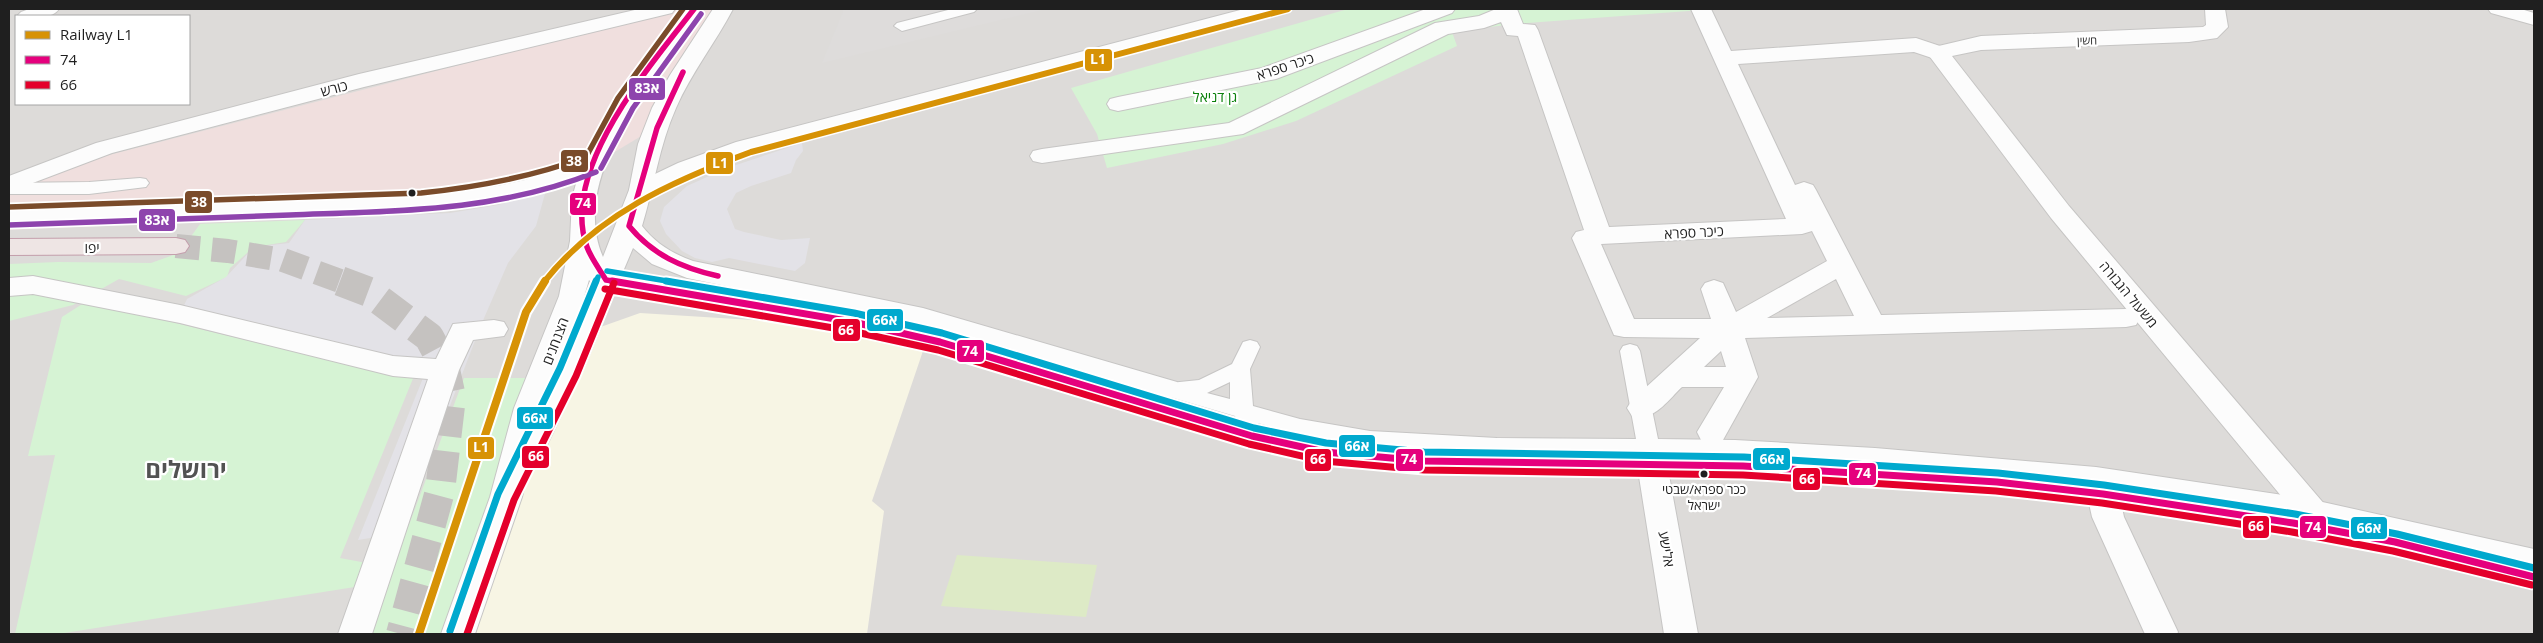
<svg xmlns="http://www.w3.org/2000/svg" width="2543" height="643" viewBox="0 0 2543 643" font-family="'Open Sans',Heebo,sans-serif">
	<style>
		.residential { fill: #dddbd9; fill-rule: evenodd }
		.commercial { fill: #f0dfde }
		.education { fill: #f7f5e4 }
		.grass { fill: #ddeac6 }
		.park { fill: #d6f3d4 }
		.parking { fill: #dedcdb }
		.plaza { fill: #e3e2e7 }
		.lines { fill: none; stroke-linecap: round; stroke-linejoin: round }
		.trunk-tunnel-far1 { stroke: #c5c2c0; stroke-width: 24; stroke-dasharray: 24 12; stroke-linecap: butt }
		.trunk-tunnel { stroke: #c5c2c0; stroke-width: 30; stroke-dasharray: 30 15; stroke-linecap: butt }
		.service-casing { stroke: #c6c5c4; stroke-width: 2 }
		.pedestrian-casing { stroke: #c6c5c4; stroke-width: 2 }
		.minor-casing { stroke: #c6c5c4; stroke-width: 2 }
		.tertiary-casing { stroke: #c6c5c4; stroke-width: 2 }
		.trunk-casing { stroke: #c49fac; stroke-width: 2 }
		.service { fill: #fcfcfc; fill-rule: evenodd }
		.pedestrian { fill: #fcfcfc; fill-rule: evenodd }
		.minor { fill: #fcfcfc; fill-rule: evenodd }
		.tertiary { fill: #fcfcfc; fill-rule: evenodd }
		.trunk { fill: #eee5e4; fill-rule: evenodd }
		.bus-1-far1-casing { stroke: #fff; stroke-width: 9 }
		.bus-1-casing { stroke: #fff; stroke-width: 11 }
		.bus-2-casing { stroke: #fff; stroke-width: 11 }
		.bus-3-far1-casing { stroke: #fff; stroke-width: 9 }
		.bus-3-casing { stroke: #fff; stroke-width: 11 }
		.bus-4-casing { stroke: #fff; stroke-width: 9 }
		.bus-5-casing { stroke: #fff; stroke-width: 9 }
		.bus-1-far1 { stroke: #e5007d; stroke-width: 5.5 }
		.bus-1 { stroke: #e5007d; stroke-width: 7 }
		.bus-2 { stroke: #e4002b; stroke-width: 7 }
		.bus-3-far1 { stroke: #00a9ce; stroke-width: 5.5 }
		.bus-3 { stroke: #00a9ce; stroke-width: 7 }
		.bus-4 { stroke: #8e44ad; stroke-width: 5.5 }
		.bus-5 { stroke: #7a4b2a; stroke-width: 5.5 }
		.rail-1-far1-casing { stroke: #fff; stroke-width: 9 }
		.rail-1-casing { stroke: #fff; stroke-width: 12 }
		.rail-1-far1 { stroke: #d79205; stroke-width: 6 }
		.rail-1 { stroke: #d79205; stroke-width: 8 }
		.bus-dot { fill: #1f1f1f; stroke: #fff; stroke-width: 2 }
		.labels { text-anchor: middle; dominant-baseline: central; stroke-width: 4.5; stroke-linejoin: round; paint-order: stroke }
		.far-street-label { font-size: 11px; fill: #1f1f1f; stroke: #fff }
		.bus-label { font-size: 13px; fill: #1f1f1f; stroke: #fff }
		.street-label { font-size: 14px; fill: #1f1f1f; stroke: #fff }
		.park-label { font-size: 14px; fill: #0b800c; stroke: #fff }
		.town-label { font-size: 24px; font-weight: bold; fill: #525252; stroke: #fff }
		.line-badge { stroke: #fff; stroke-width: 2 }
		.badge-label { font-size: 14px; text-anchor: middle; font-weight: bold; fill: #fff }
	</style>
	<rect width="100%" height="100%" fill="#eeebe8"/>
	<!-- residential -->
	<path class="residential" d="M9,9H2534V634H9ZM16,16H189V104H16Z"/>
	<!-- commercial -->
	<path class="commercial" d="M677,9H719L643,135L588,168L481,203L448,208L393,212L9,230V185L43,172Z"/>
	<!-- education -->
	<path class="education" d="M640,313L783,322L924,348L872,501L884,511L867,634H464L561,341Z"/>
	<!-- grass -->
	<path class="grass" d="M957,555L1097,565L1086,617L941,606Z"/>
	<!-- park -->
	<path class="park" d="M1348,9H1701L1702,10L1513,24L1452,32L1457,46L1296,121L1223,144L1107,168L1097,134L1071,88Z
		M305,220L286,242L254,247L230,268L227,277L186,296L119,279L73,305L9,321V264L58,262L151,263L179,253L200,224Z
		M87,301C196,328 304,356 414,376L340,558L372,564L361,586L58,634H15L55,455L28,456L62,317Z
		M464,378H531L442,634H368Z"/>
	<!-- parking -->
	<path class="parking" d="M842,9H1046L822,63L843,12Z"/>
	<!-- plaza -->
	<path class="plaza" d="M802,143L803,151L796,160L791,173L751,186L736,193L727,209L735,229L744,232L781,240L810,238L805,263L795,271L729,258L712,262L695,258L682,251L666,234L660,221L664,207L687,186L727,168Z
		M546,190L536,226L508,263L481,325L401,533L358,540L423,378L180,314L187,299L226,277L254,247L289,243L305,220L450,213L498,205Z"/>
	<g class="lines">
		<!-- trunk-tunnel-far1 -->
		<path class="trunk-tunnel-far1" d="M176,246L228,251L283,260L343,282"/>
		<!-- trunk-tunnel -->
		<path class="trunk-tunnel" d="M340,281L369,292L429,337L444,365L451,397L440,491L401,634"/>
		<!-- service casing -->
		<g class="service-casing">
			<path id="service" d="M952,9H977L974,12L902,31L894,26L897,23Z
				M140,178L146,179L149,183L146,187L89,194H9V183L89,182Z
				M1250,340L1257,342L1260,347L1250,369L1253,406L1300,419L1370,431L1497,438L1636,439L1620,351L1623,346L1630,344L1637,346L1640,351L1658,439L1735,440L1875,448L2096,467L2309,499L2534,549V568L2309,517L2096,485L1875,464L1735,456H1661L1659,465L1651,467L1643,465L1639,455C1512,454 1382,459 1258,423L1256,430L1248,432L1240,430L1235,416L1160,394L1156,389L1160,384L1199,380L1232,364L1243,342ZM1230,382V399L1207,393L1209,392Z"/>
		</g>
		<!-- pedestrian casing -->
		<g class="pedestrian-casing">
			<path id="pedestrian" d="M29,9H59C52,20 30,17 17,16L21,12Z
				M639,9H675L672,13L364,87L112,153L9,192V176L96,143L359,74Z
				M1244,9H1277L1274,13L752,152L696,173L650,195L641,198L632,195L629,190L632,185L678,163L736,142Z
				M1426,9H1455L1452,13L1276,79L1118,111L1110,109L1107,104L1110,99L1118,97L1262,68Z
				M1496,9H1517L1523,24L1535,25L1538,30L1609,227L1786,219L1691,9H1711L1731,51L1916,38L1946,48L1949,53L1946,58L1938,60L1914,52L1738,64L1795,185L1804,182L1813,185L1816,190L1881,315L2126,309L2136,311L2140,318L2136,325L2126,327L1745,338L1758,377L1723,440L1712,443L1701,440L1697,432L1724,387H1682C1667,401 1654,422 1632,416L1627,408L1632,400L1700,338L1624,337L1614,335L1572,238L1576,232L1584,230L1518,36L1507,35L1501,22L1484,28L1448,34L1243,134L1042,163L1033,161L1030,156L1033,151L1042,149L1229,123L1435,23L1479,16ZM1812,231L1827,261L1736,312L1723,283L1714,280L1705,283L1701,289L1711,319H1634L1601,244L1802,234ZM1836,279L1854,316L1767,318ZM1721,351L1726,367H1704Z
				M33,276L180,305L393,356L436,359L453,324L494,320L504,322L508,329L504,336L473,340L459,370L372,634H338L428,379L393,376L180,323L33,294L9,296V278Z
				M2103,482L2114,486L2119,494L2124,517L2178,632L2177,634H2145L2144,632L2092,517L2087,494L2092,486Z"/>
		</g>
		<!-- minor casing -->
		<g class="minor-casing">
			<path id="minor" d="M2205,9H2225L2228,27L2217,38L2189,42L1981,50L1952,56L2069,206L2338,520L2343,529L2338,538L2327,542L2316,538L2051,218L1927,53L1930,48L1981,36L2203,27L2206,25Z
				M2488,9H2521L2534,13V25L2491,13Z
				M1652,452L1663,456L1667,464L1698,634H1664L1637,464L1641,456Z"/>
		</g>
		<!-- tertiary casing -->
		<g class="tertiary-casing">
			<path id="tertiary" d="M683,9H704C660,73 567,174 603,257L629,190L638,144L652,108L670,75L713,9H733C716,42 691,73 676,108C659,146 654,187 642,226C655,243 673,254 693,261L923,308L1177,382L1181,389L1177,396L1167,399L921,326L687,278L652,264L633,248L622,274L853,313L940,332L1252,425L1325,441L1424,450L1743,454L1997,470L2103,482L2293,511L2395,529L2534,564V590L2395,555L2293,535L2103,506L1997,494L1743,478L1424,472L1325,463L1252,447L937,351L853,331L616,290L582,372L544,451L540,459L530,462L522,497L475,634H441L490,497L514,408L559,296L570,241L572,198L577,180C531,199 480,205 431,209L9,224V208L431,194L497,186L525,180L583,160L611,107ZM589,280L592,283L580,310Z"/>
		</g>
		<!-- trunk casing -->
		<g class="trunk-casing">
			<path id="trunk" d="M176,238L185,240L189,246L185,252L176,254L9,255V239Z"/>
		</g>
		<!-- service -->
		<use href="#service" class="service"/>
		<!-- pedestrian -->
		<use href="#pedestrian" class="pedestrian"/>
		<!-- minor -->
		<use href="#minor" class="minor"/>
		<!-- tertiary -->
		<use href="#tertiary" class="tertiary"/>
		<!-- trunk -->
		<use href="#trunk" class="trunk"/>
		<!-- bus-1-far1 casing -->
		<g class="bus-1-far1-casing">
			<path id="bus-1-far1" d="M683,72L657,128L629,226C653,255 682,268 718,276
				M619,282L606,280C600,270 591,258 587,247C559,170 650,66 694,9"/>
		</g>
		<!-- bus-1 casing -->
		<g class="bus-1-casing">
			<path id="bus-1" d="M612,281L853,322L940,342L1252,436L1325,452L1424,461L1743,466L1997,482L2103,494L2293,523L2395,542L2534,577"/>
		</g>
		<!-- bus-2 casing -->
		<g class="bus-2-casing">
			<path id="bus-2" d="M605,289L851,331L938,350L1249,444L1324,461L1424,470L1743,475L1996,491L2102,503L2292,532L2393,551L2532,585
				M467,634L514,500L576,376L614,283"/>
		</g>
		<!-- bus-3-far1 casing -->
		<g class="bus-3-far1-casing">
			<path id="bus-3-far1" d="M607,271L673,282
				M596,282L598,277"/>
		</g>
		<!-- bus-3 casing -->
		<g class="bus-3-casing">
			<path id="bus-3" d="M666,281L854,313L942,333L1254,428L1326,443L1424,452L1744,457L1998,473L2104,485L2295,514L2397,534L2534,568
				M450,631L498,494L560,368L596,281"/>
		</g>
		<!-- bus-4 casing -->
		<g class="bus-4-casing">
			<path id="bus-4" d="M601,168L633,108L701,14
				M9,225C103,222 196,218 290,215C395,211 497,212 596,172"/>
		</g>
		<!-- bus-5 casing -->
		<g class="bus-5-casing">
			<path id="bus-5" d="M9,207L421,193C479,187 532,177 586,157L618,98L683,9"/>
		</g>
		<!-- bus-1-far1 -->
		<use href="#bus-1-far1" class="bus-1-far1"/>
		<!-- bus-1 -->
		<use href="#bus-1" class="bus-1"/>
		<!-- bus-2 -->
		<use href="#bus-2" class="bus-2"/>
		<!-- bus-3-far1 -->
		<use href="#bus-3-far1" class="bus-3-far1"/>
		<!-- bus-3 -->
		<use href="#bus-3" class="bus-3"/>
		<!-- bus-4 -->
		<use href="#bus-4" class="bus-4"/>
		<!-- bus-5 -->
		<use href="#bus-5" class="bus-5"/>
		<!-- rail-1-far1 casing -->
		<g class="rail-1-far1-casing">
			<path id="rail-1-far1" d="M544,282C597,215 672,181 751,152L1288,9"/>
		</g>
		<!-- rail-1 casing -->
		<g class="rail-1-casing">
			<path id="rail-1" d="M419,634L526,312L545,281"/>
		</g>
		<!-- rail-1-far1 -->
		<use href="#rail-1-far1" class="rail-1-far1"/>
		<!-- rail-1 -->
		<use href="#rail-1" class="rail-1"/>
	</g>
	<!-- markers -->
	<g class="bus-dot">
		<circle cx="412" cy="193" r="4.5"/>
		<circle cx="1704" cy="474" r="4.5"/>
	</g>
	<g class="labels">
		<!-- far-street labels -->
		<g class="far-street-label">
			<text transform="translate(2087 40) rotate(-1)">חשין</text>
		</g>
		<!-- bus labels -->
		<g class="bus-label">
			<text x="1704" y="489">ככר ספרא/שבטי<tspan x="1704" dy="16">ישראל</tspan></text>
		</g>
		<!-- street labels -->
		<g class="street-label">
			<text transform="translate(1285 66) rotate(-18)">כיכר ספרא</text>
			<text transform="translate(334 88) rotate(-15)">כורש</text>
			<text transform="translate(1694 232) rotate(-3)">כיכר ספרא</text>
			<text x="92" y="247">יפו</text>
			<text transform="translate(2129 294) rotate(50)">משעול הגבורה</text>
			<text transform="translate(555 341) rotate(-69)">הצנחנים</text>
			<text transform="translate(1667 549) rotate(80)">אלישע</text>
		</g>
		<!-- park labels -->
		<g class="park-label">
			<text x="1215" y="96">גן דניאל</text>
		</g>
		<!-- town labels -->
		<g class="town-label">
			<text x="186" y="468">ירושלים</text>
		</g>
	</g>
	<g class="line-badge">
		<rect x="1084" y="48" width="29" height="24" rx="5" fill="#d79205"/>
		<rect x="628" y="77" width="38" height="24" rx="5" fill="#8e44ad"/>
		<rect x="560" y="149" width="29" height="24" rx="5" fill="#7a4b2a"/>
		<rect x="705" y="151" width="29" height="24" rx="5" fill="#d79205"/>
		<rect x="184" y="190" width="29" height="24" rx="5" fill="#7a4b2a"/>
		<rect x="569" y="192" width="28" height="24" rx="5" fill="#e5007d"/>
		<rect x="138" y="208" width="38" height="24" rx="5" fill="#8e44ad"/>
		<rect x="866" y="308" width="38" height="24" rx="5" fill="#00a9ce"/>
		<rect x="832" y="318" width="29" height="24" rx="5" fill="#e4002b"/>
		<rect x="956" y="339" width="29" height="24" rx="5" fill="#e5007d"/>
		<rect x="516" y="406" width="38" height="24" rx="5" fill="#00a9ce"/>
		<rect x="1338" y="434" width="38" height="24" rx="5" fill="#00a9ce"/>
		<rect x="467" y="436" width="28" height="24" rx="5" fill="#d79205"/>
		<rect x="521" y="445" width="29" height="24" rx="5" fill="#e4002b"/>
		<rect x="1752" y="447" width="39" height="24" rx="5" fill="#00a9ce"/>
		<rect x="1304" y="448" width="28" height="24" rx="5" fill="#e4002b"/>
		<rect x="1395" y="448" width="29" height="24" rx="5" fill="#e5007d"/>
		<rect x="1848" y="462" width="29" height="24" rx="5" fill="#e5007d"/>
		<rect x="1792" y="467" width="29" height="24" rx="5" fill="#e4002b"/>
		<rect x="2242" y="515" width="28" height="24" rx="5" fill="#e4002b"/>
		<rect x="2299" y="515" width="28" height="24" rx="5" fill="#e5007d"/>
		<rect x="2350" y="516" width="38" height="24" rx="5" fill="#00a9ce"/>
	</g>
	<g class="badge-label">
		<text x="1098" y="64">L1</text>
		<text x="647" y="93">83א</text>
		<text x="574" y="166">38</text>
		<text x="720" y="168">L1</text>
		<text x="199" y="207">38</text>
		<text x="583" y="208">74</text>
		<text x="157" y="225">83א</text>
		<text x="885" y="325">66א</text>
		<text x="846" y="335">66</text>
		<text x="970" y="356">74</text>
		<text x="535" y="423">66א</text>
		<text x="1357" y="451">66א</text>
		<text x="481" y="452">L1</text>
		<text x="536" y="461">66</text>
		<text x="1772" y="464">66א</text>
		<text x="1318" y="464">66</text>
		<text x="1409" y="464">74</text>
		<text x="1863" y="478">74</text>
		<text x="1807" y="484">66</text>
		<text x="2256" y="531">66</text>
		<text x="2313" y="532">74</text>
		<text x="2369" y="533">66א</text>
	</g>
	<!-- border -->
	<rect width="2543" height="643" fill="none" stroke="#1f1f1f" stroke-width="20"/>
	<!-- legend -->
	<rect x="15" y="15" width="175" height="90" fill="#ffffff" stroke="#a5a5a5"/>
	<rect x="25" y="31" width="25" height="8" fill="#d79205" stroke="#a5a5a5"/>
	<text x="60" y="40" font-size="15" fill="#1f1f1f">Railway L1</text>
	<rect x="25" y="56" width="25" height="8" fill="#e5007d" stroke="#a5a5a5"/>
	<text x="60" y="65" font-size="15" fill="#1f1f1f">74</text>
	<rect x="25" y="81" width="25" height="8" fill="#e4002b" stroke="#a5a5a5"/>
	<text x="60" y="90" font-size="15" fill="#1f1f1f">66</text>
</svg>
